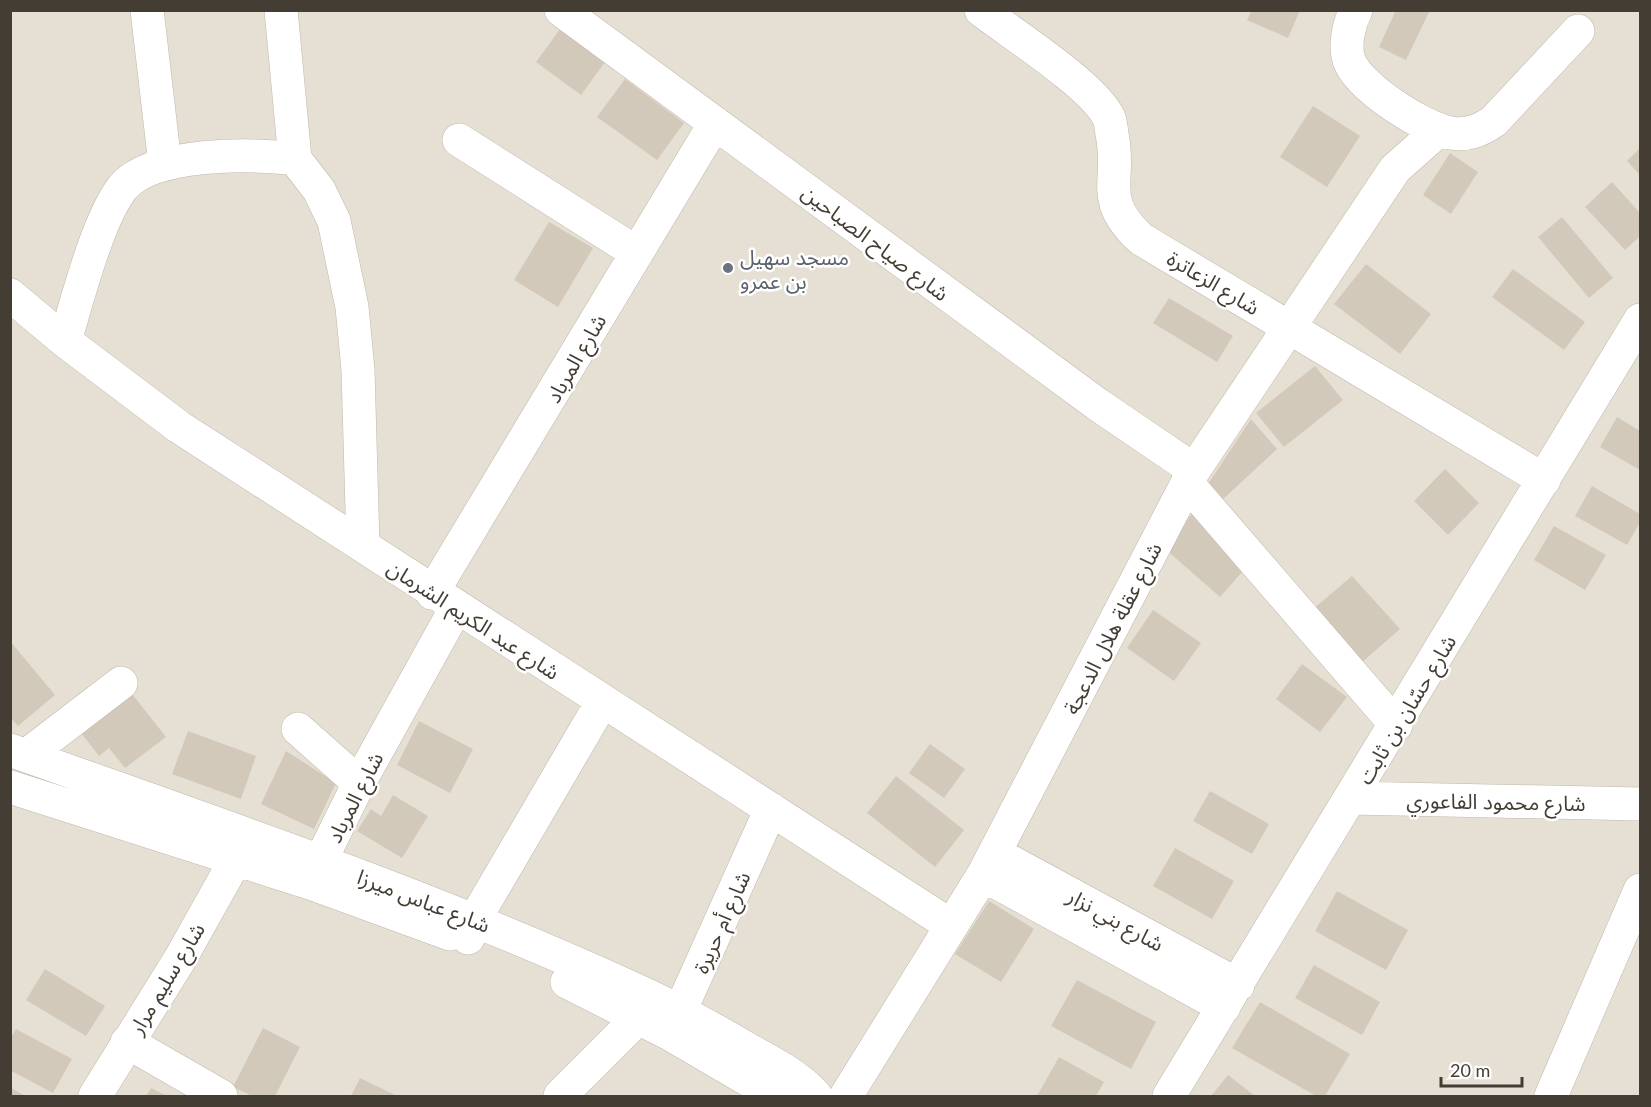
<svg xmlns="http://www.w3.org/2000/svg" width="1651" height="1107" viewBox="0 0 1651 1107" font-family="Lato,'Noto Sans Arabic',sans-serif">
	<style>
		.residential { fill: #e6dfd3 }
		.building { fill: #d3c9ba }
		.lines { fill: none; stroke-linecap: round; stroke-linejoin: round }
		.minor-casing { stroke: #c0b8aa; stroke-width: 34 }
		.minor { stroke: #fff; stroke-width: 33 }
		.worship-dot { fill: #6b7280; stroke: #fff; stroke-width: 2 }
		.labels { text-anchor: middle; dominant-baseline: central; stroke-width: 5; stroke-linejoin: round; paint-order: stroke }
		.street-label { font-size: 21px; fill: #443d34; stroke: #fff }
		.worship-label { font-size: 21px; fill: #5b616d; stroke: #fff; text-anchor: start }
	</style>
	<rect width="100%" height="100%" fill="#f2eee5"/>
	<!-- residential -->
	<path class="residential" d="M11,11H1640V1096H11Z"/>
	<!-- building -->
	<path class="building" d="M1252,10H1300L1288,38L1247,20Z
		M1396,10H1430L1406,60L1379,47Z
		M563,25L608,58L581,95L536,62Z
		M625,79L684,123L657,160L597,117Z
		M1313,106L1360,136L1327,187L1280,157Z
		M1640,148V175L1627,161Z
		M1450,153L1478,172L1451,214L1423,195Z
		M1612,182L1640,213V236L1625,250L1585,207Z
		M1562,217L1613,278L1589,298L1538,237Z
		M549,222L593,248L558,307L514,280Z
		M1366,264L1431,314L1400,354L1334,304Z
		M1513,269L1585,322L1564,350L1492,297Z
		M1169,298L1233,336L1217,362L1153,323Z
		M1315,366L1343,400L1284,447L1256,413Z
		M1617,417L1640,431V470L1600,447Z
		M1251,419L1277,449L1222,500L1208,484Z
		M1445,469L1479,503L1448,535L1414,501Z
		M1592,486L1640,514V522L1627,545L1575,516Z
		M1193,513L1250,563L1220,597L1163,547Z
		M1554,526L1606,555L1585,590L1534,560Z
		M1352,576L1400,629L1360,664L1312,610Z
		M1153,610L1201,643L1174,681L1127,648Z
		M10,641L55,695L18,726L10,717Z
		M1302,664L1347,697L1320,732L1276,699Z
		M129,690L166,737L125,768L109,748L99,756L78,729Z
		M419,721L473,749L450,793L397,765Z
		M188,731L256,756L241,799L172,774Z
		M930,744L965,769L944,798L909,773Z
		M286,751L336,783L314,829L261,804Z
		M896,776L964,830L935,867L867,813Z
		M1210,791L1269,824L1252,854L1193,821Z
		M393,795L428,816L402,858L357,831L371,809L381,816Z
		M1175,848L1234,881L1212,919L1153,886Z
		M1337,891L1408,930L1386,970L1315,931Z
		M989,901L1034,929L1001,982L955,954Z
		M1314,965L1380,1002L1362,1035L1295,998Z
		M45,969L105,1006L86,1036L26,1000Z
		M1077,980L1156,1022L1131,1069L1051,1026Z
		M1260,1002L1350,1054L1325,1096H1316L1232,1048Z
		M263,1028L300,1047L275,1096H252L233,1087Z
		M16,1029L72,1059L53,1093L10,1070V1039Z
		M1059,1057L1104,1082L1096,1096H1037Z
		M1228,1075L1255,1096H1211Z
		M360,1078L397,1096H351Z
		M10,1087L25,1096H10Z
		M151,1088L167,1096H146Z"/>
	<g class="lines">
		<!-- minor casing -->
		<g class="minor-casing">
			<path id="minor" d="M147,10L165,164
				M281,10L295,159
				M561,10L1097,404L1194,470
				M981,10C1012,34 1091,84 1108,116C1111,121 1111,128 1112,134C1122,182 1097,198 1141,239L1544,480
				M1356,10C1349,24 1344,45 1349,60C1358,87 1424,129 1451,133C1468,136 1481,130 1494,121L1578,31
				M459,140L637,253
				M10,295L65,341L179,427L950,925
				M65,341C77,301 98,218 123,187C153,152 252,153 295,159L319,190L334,221L352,307L358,370L363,545
				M1187,483L1396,725
				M432,593L715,123
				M298,729L359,783
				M10,750C217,824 425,894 625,985C668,1004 709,1026 749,1050C773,1063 798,1076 816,1096
				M27,755L121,683
				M10,787L313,884L450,934
				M1351,798L1640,804
				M995,853L1238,985
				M321,860L359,783L456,608
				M983,875L1224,1007
				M468,938L475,919L602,702
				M567,982L670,1034L776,1096
				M672,1029L771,809
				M127,1042L221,1096
				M95,1096L180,959L236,859
				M560,1096L638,1018
				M846,1096L983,875L1194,470L1395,169L1439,130
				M1169,1096L1640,320
				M1551,1096L1640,890"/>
		</g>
		<!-- minor -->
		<use href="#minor" class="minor"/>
	</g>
	<!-- markers -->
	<circle class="worship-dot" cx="728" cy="268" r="6"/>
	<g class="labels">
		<!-- street labels -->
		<g class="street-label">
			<text transform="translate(876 242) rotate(37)">شارع صياح الصباحين</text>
			<text transform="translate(1214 282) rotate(31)">شارع الزعاترة</text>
			<text transform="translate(575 358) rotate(-60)">شارع المرباد</text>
			<text transform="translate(474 619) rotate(33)">شارع عبد الكريم الشرمان</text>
			<text transform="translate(1112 628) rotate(-63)">شارع عقلة هلال الدعجة</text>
			<text transform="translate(1406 709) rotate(-59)">شارع حسّان بن ثابت</text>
			<text transform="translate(354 797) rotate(-63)">شارع المرباد</text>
			<text transform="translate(1496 801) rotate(1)">شارع محمود الفاعوري</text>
			<text transform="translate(424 900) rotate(21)">شارع عباس ميرزا</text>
			<text transform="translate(1116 919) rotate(29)">شارع بني نزار</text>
			<text transform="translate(721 922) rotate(-66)">شارع أم حريرة</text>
			<text transform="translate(166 978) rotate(-59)">شارع سليم مرار</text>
		</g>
		<!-- worship labels -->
		<g class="worship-label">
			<text x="740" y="256">مسجد سهيل<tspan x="740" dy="24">بن عمرو</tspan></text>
		</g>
	</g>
	<!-- border -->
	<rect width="1651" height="1107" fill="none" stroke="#443d34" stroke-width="24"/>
	<!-- scale -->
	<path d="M1441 1077v9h81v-9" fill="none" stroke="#443d34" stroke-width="3"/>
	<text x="1450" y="1077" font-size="18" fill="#443d34" stroke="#ffffff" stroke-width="4.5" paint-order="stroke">20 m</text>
</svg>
